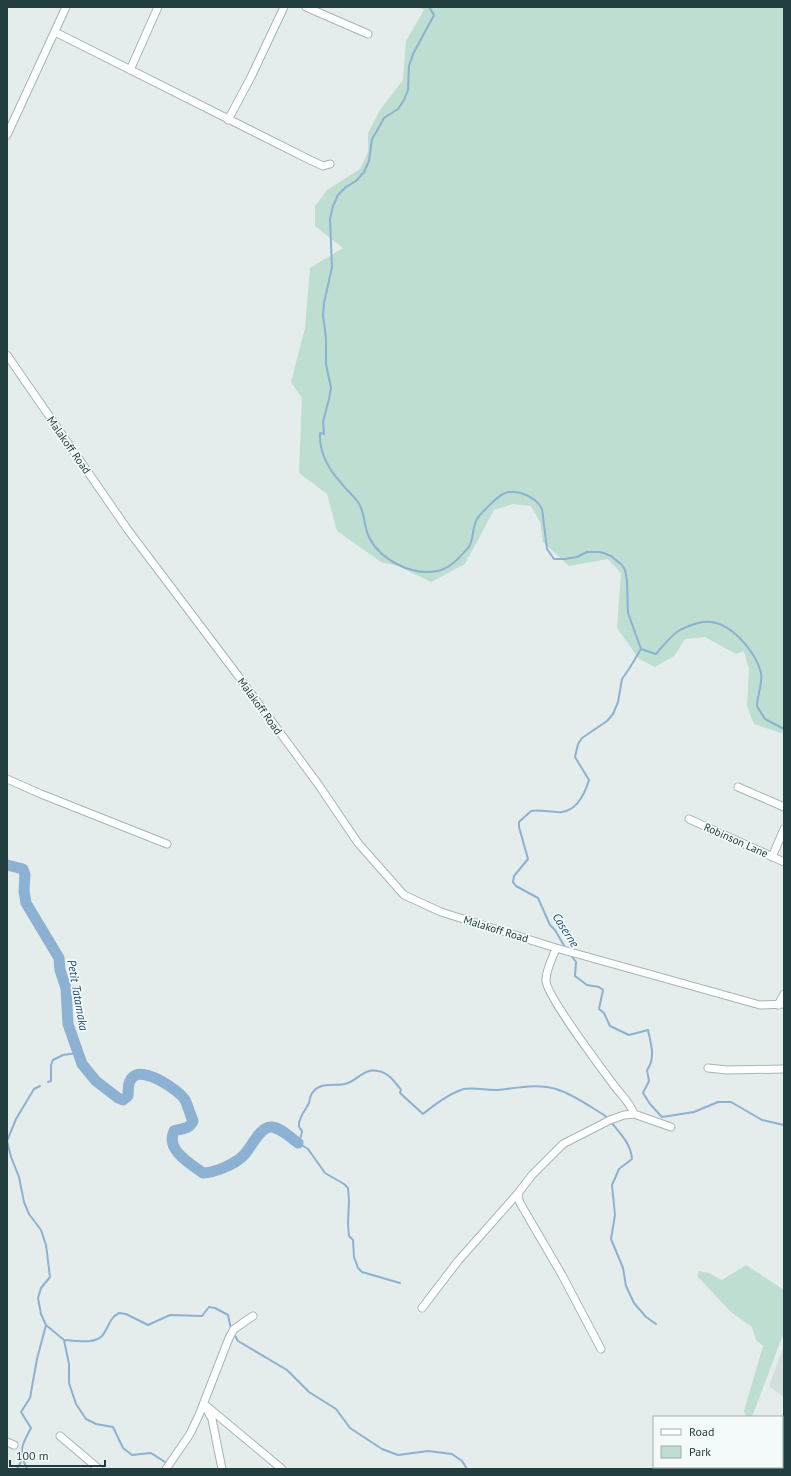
<svg xmlns="http://www.w3.org/2000/svg" width="791" height="1476" viewBox="0 0 791 1476" font-family="'PT Sans',sans-serif">
	<style>
		.built { fill: #d2dddc }
		.green { fill: #bdded0 }
		.lines { fill: none; stroke-linecap: round; stroke-linejoin: round }
		.stream { stroke: #8cb1d2; stroke-width: 2 }
		.river { stroke: #8cb1d2; stroke-width: 11 }
		.street-casing { stroke: #a6b5b5; stroke-width: 9 }
		.street { stroke: #fff; stroke-width: 7 }
		.labels { text-anchor: middle; dominant-baseline: central; stroke-width: 3.5; stroke-linejoin: round; paint-order: stroke }
		.street-label { font-size: 11px; fill: #233e3f; stroke: #f4faf9 }
		.water-label { font-size: 12px; font-style: italic; fill: #1d4e7b; stroke: #f4faf9 }
	</style>
	<rect width="100%" height="100%" fill="#e4edec"/>
	<!-- built -->
	<path class="built" d="M784,1345V1397L769,1386Z"/>
	<!-- green -->
	<path class="green" d="M419,7H784V734L754,724L747,706L749,669L744,651L736,654L705,637L685,639L674,656L655,667L639,659L617,628L621,573L608,559L569,566L543,542L540,522L531,506L513,504L494,510L465,564L431,582L398,566L381,562L337,531L327,494L299,473L302,398L291,382L305,328L310,268L343,248L315,226V206L327,190L360,169L368,152V133L380,110L403,80L406,41L424,10Z
		M746,1265L784,1290V1332L752,1417H746L744,1411L763,1346L756,1340L752,1327L731,1312L697,1276L699,1271L709,1273L722,1280Z"/>
	<g class="lines">
		<!-- stream -->
		<path class="stream" d="M429,7L434,15L413,54L409,66L408,90L404,100L398,109L384,118L378,129L372,139L369,161L364,172L356,181L346,187L338,195L333,206L330,219L332,267L324,303L323,315L326,338V364L331,388L329,399L323,422L324,434L320,433C319,452 329,470 342,484C347,491 353,495 358,502C366,514 363,525 369,537C380,560 412,576 437,571C450,569 460,557 468,548C474,541 472,527 477,519C480,514 498,496 503,494C508,491 516,492 521,493C530,496 538,500 542,509L547,549L554,559H565L577,557L587,552H599L604,553L611,556L622,565L625,570L627,581L628,613L641,649L656,654C663,646 671,635 680,630C686,627 696,623 703,622C728,618 756,651 761,673C763,683 757,696 757,706L765,719L784,729
			M566,949L555,930L550,925L538,898L516,886L513,882L514,876L528,859L519,827V822L531,811C541,809 552,813 562,812C578,810 585,793 589,780L575,757L578,744L582,738L607,721L613,714L618,702L622,679L629,669L641,649
			M570,954L576,962L575,976L587,985L599,987L603,990L599,1009L604,1013L610,1026L629,1035L648,1030C651,1044 656,1058 647,1070L649,1081L643,1093L650,1104L662,1117L694,1112L718,1102H731L762,1120L784,1125
			M48,1082L51,1081V1065L53,1060L63,1055L77,1053
			M40,1086L34,1089L16,1119L7,1141L11,1157L19,1177L24,1202L29,1214L41,1230L46,1245L50,1277L41,1288L38,1298L41,1314L46,1325L64,1340L69,1364V1383L76,1404L86,1419L96,1424L113,1427L123,1448L132,1455L151,1453L165,1462
			M611,1122C620,1133 631,1144 632,1159L619,1169L612,1185L615,1215L611,1239L623,1268L626,1286L634,1303L646,1317L656,1324
			M400,1283L362,1272L358,1268L354,1257L353,1240L349,1236L348,1224L349,1200L348,1188L344,1184L325,1173L308,1149L298,1143C300,1139 302,1135 302,1131C301,1129 299,1128 299,1126C298,1118 306,1109 309,1103C310,1099 310,1095 313,1092C320,1082 335,1086 345,1084C358,1081 363,1068 378,1071C389,1073 394,1081 401,1090L400,1093L423,1114C434,1105 447,1095 461,1090C471,1086 487,1091 498,1090C517,1088 537,1083 556,1089C573,1094 589,1106 604,1115L608,1119
			M234,1334L238,1341L287,1370L309,1392L336,1409L350,1428L382,1449L398,1455L428,1451L452,1454L462,1461L467,1469
			M64,1340C75,1340 93,1345 102,1336C109,1328 108,1319 119,1313L126,1314L148,1325L170,1315L202,1316L209,1307L215,1308L228,1315L231,1329
			M17,1469L22,1460
			M27,1469C18,1451 22,1444 31,1428L21,1412L30,1398L37,1359L46,1325"/>
		<!-- river -->
		<path class="river" d="M7,865L23,869L25,875L24,891L26,903L59,958L60,970L66,988L68,1024L82,1064L96,1081L118,1098L123,1100L128,1096C128,1090 128,1082 132,1078C142,1065 179,1090 185,1100C188,1106 190,1114 193,1121C189,1130 182,1128 174,1131C165,1150 191,1164 203,1173C214,1173 235,1164 243,1156C251,1149 260,1125 272,1127C281,1128 291,1138 298,1143"/>
		<!-- street casing -->
		<g class="street-casing">
			<path id="street" d="M306,7L368,34
				M55,32L310,160L323,166L330,164
				M130,70L158,7
				M228,120L251,77L284,7
				M7,135L66,7
				M7,355L128,530L239,677L318,784L358,843L404,895L441,912L556,948L760,1005L784,1004
				M7,779L41,794L167,844
				M738,787L784,807
				M689,819L784,862
				M772,857L784,829
				M556,948C553,958 546,969 546,980C545,994 602,1069 613,1084C620,1094 630,1102 634,1114L671,1127
				M778,1005L784,994
				M708,1068L727,1070L784,1069
				M422,1308L458,1261L519,1192
				M601,1349L562,1275L520,1203L518,1197L519,1192L532,1175L563,1144L610,1120L624,1115L634,1114
				M204,1404L282,1469
				M206,1408L212,1419L222,1469
				M60,1436L99,1469
				M7,1442L14,1445
				M166,1469L190,1434L199,1415L229,1338L234,1329L253,1316"/>
		</g>
		<!-- street -->
		<use href="#street" class="street"/>
	</g>
	<g class="labels">
		<!-- street labels -->
		<g class="street-label">
			<text transform="translate(69 445) rotate(55)">Malakoff Road</text>
			<text transform="translate(260 706) rotate(54)">Malakoff Road</text>
			<text transform="translate(736 840) rotate(24)">Robinson Lane</text>
			<text transform="translate(496 929) rotate(17)">Malakoff Road</text>
		</g>
		<!-- water labels -->
		<g class="water-label">
			<text transform="translate(566 930) rotate(57)">Caserne</text>
			<text transform="translate(78 995) rotate(80)">Petit Tatamaka</text>
		</g>
	</g>
	<!-- border -->
	<rect width="791" height="1476" fill="none" stroke="#233e3f" stroke-width="16"/>
	<!-- legend -->
	<rect x="653" y="1416" width="130" height="52" fill="#f4faf9" stroke="#a0afaf"/>
	<rect x="661" y="1429" width="20" height="6" fill="#ffffff" stroke="#a0afaf"/>
	<text x="689" y="1436" font-size="12" fill="#233e3f">Road</text>
	<rect x="661" y="1446" width="20" height="12" fill="#bdded0" stroke="#a0afaf"/>
	<text x="689" y="1456" font-size="12" fill="#233e3f">Park</text>
	<!-- scale -->
	<path d="M10 1460v6h95v-6" fill="none" stroke="#233e3f" stroke-width="2"/>
	<text x="16" y="1460" font-size="12" fill="#233e3f" stroke="#f4faf9" stroke-width="3" paint-order="stroke">100 m</text>
</svg>
